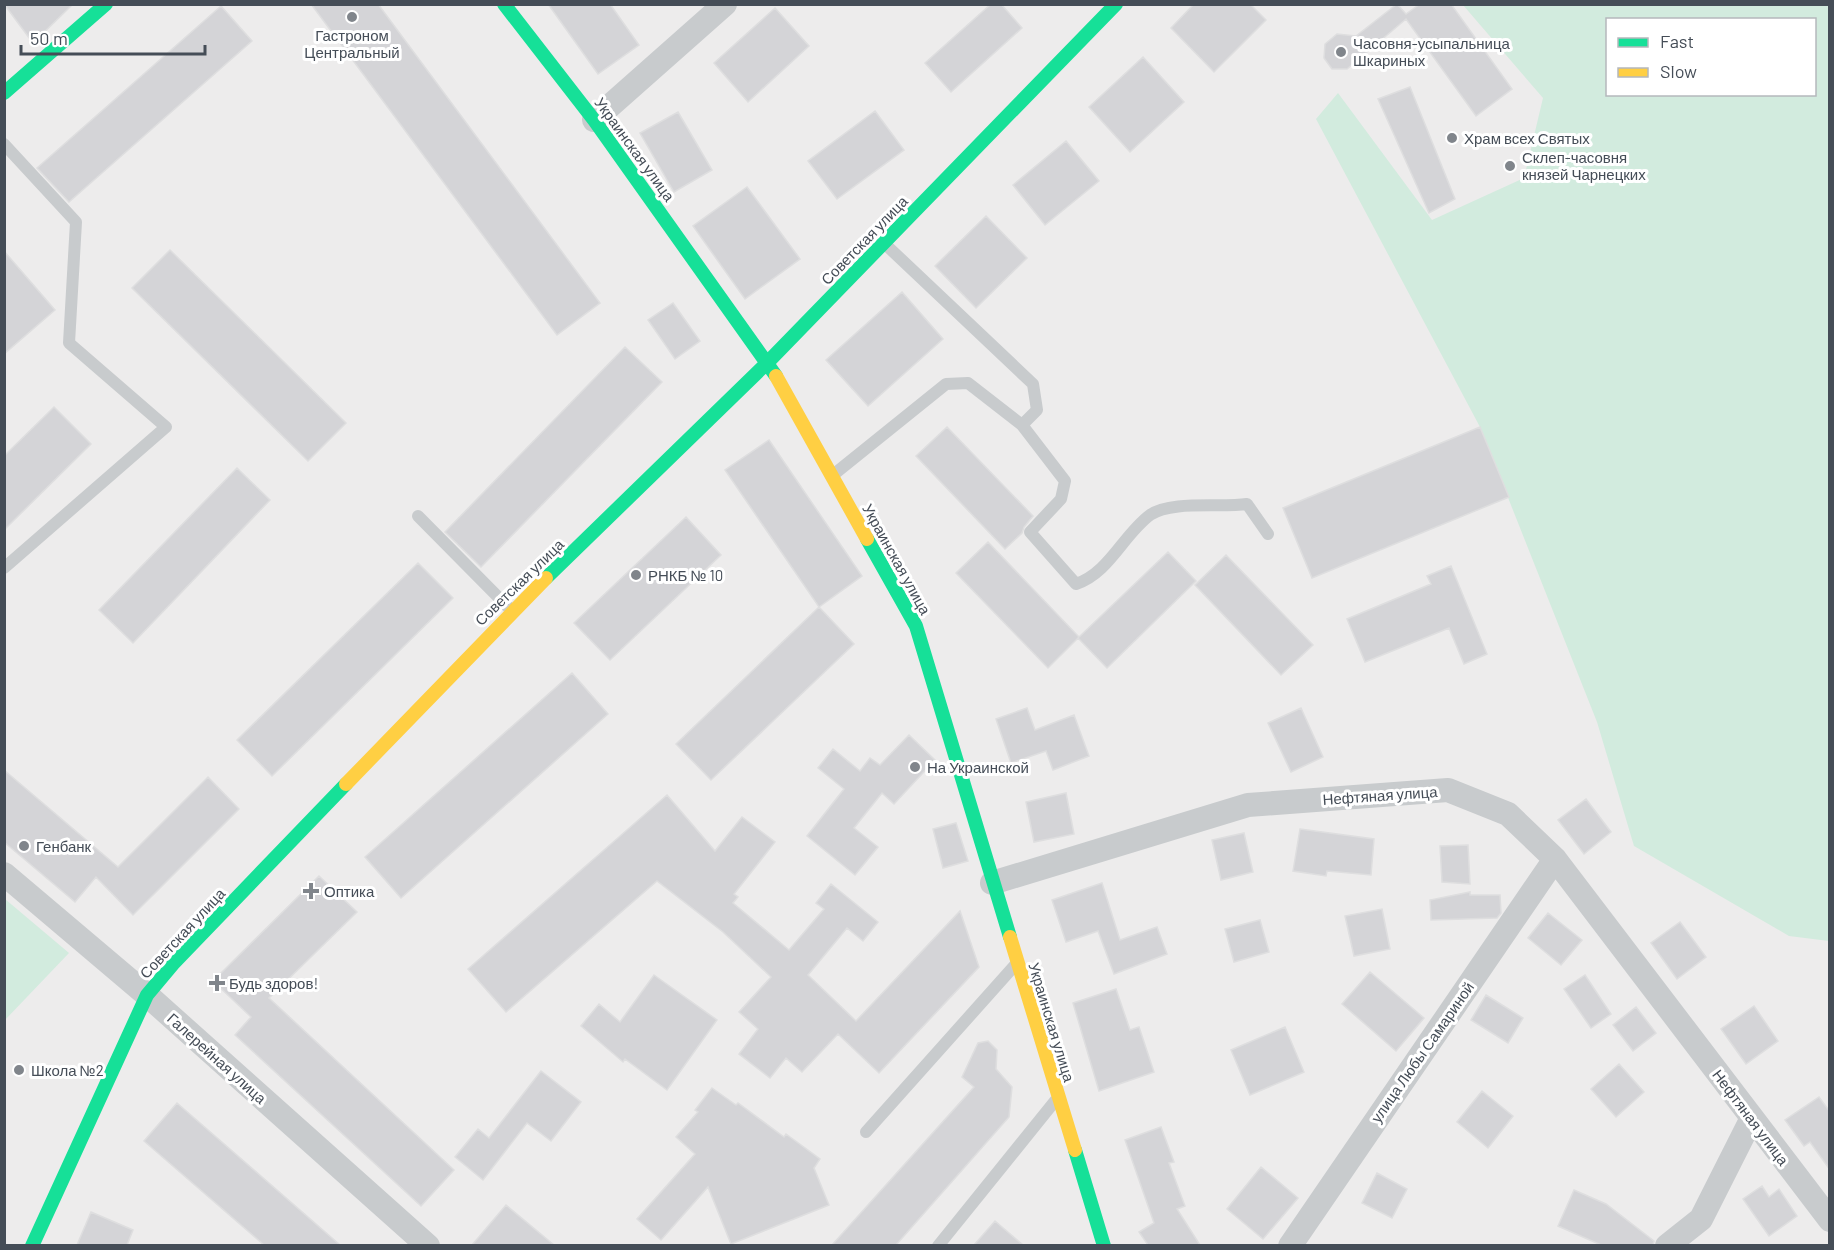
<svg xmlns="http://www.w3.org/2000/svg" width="1834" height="1250" viewBox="0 0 1834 1250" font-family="Barlow,sans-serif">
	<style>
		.green { fill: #d2ebde; fill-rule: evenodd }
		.building { fill: #d4d4d7; stroke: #dededf; stroke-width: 1.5 }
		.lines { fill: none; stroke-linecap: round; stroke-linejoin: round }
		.lane { stroke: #c8cbcd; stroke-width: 12 }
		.street { stroke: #c8cbcd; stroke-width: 24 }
		.fast { stroke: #16e098; stroke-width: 14 }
		.slow { stroke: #ffcf43; stroke-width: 14 }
		.poi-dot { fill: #80858b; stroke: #fff; stroke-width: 2 }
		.labels { text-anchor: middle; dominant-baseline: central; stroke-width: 6; stroke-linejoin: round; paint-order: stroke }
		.poi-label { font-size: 15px; fill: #454d57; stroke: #fff; text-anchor: start }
		.street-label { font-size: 15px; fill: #454d57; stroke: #fff }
	</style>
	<rect width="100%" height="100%" fill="#edecec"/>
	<!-- green -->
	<path class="green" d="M1463,5H1829V941L1789,936L1634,846L1597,722L1480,427L1316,119L1338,93L1432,220L1524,178L1543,98ZM1608,20H1814V94H1608Z
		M5,899L69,953L5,1020H4Z"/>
	<!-- building -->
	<path class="building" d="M4,4H73L33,43Z
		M311,4H378L600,303L557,335Z
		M548,4H610L639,45L598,74Z
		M991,4H1001L1022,28L951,92L925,63Z
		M1194,4H1250L1266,20L1214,72L1171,28Z
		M1397,4L1406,14L1420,4H1451L1512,89L1476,116L1406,19L1347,69H1332L1324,58L1325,44L1337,34L1356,36Z
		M221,6L252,41L69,202L37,168Z
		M775,8L809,46L748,102L714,63Z
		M1143,57L1184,102L1130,152L1089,107Z
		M1410,87L1455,199L1429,213L1378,99Z
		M875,111L904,150L837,199L808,161Z
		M678,112L712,170L674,192L640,133Z
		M1066,141L1099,181L1045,225L1013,185Z
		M747,187L800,259L745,299L693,226Z
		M986,216L1027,258L976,308L935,266Z
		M170,250L346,423L308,461L132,288Z
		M4,251L55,310L4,354Z
		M902,292L943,339L868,406L826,360Z
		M673,303L700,341L675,359L648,320Z
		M625,347L662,382L481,567L445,532Z
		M54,407L91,444L4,530V456Z
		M947,427L1033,516L1024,527L1022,533L1005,549L916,456Z
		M1480,427L1509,497L1312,578L1283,508Z
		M769,440L862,576L819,607L725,470Z
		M237,468L270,500L133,643L99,610Z
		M686,517L721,555L610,660L574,623Z
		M988,542L1079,637L1168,552L1196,581L1107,668L1078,638L1048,668L956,573Z
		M1226,555L1313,645L1281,675L1195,585Z
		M418,563L453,598L272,776L237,740Z
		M1451,566L1487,654L1464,664L1449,628L1365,662L1347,619L1431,584L1427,576Z
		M819,607L854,644L711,780L676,744Z
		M572,673L608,714L401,898L365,857Z
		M1027,708L1035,730L1074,715L1089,756L1053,770L1046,751L1011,763L996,719Z
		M1301,708L1323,757L1291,772L1268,723Z
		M909,735L935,760L894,804L882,793L854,828L878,847L855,875L807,836L844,789L818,768L833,749L860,771L870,758L880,765Z
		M4,770L118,867L208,777L239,809L133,915L96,877L75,902L4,842Z
		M1066,793L1074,834L1034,842L1026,802Z
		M667,795L715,851L742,817L775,842L734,894L738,897L733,903L789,950L824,909L816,903L831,884L878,922L863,941L847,928L808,975L856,1021L960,911L979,967L879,1073L838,1034L802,1072L786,1058L770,1078L739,1054L758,1029L739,1012L771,977L723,932L657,881L506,1012L468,969Z
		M1586,799L1611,832L1584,854L1558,820Z
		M956,823L968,861L943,868L933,829Z
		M1300,829L1374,839L1371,875L1327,871L1326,876L1293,871Z
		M1244,833L1253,872L1221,880L1212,840Z
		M1468,845L1470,884L1442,882L1440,846Z
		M319,876L357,912L269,998L454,1170L421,1206L235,1035L251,1017L213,981Z
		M1102,883L1120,940L1157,927L1167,954L1114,974L1098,931L1066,942L1052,900Z
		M1470,892V895H1500L1501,913L1497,918L1431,920L1430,900Z
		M1382,909L1390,949L1354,956L1345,916Z
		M1548,913L1582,940L1561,965L1528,938Z
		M1260,920L1269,952L1234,962L1225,929Z
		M1680,922L1706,957L1677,979L1651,943Z
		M1370,972L1424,1018L1396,1051L1342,1004Z
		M654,975L717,1020L667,1090L625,1059L623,1062L581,1026L599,1004L620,1022Z
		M1585,975L1611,1014L1591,1028L1564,989Z
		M1116,989L1130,1030L1139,1027L1154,1072L1099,1091L1073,1003Z
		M1486,995L1523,1018L1508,1043L1471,1020Z
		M1754,1006L1778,1041L1746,1064L1721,1029Z
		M1636,1007L1656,1033L1633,1051L1613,1025Z
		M1285,1027L1304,1072L1250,1095L1231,1050Z
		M988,1041L997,1050L996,1069L1012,1087L1009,1117L896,1245H832L974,1087L962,1077L978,1043Z
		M1619,1064L1644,1092L1616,1117L1591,1089Z
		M541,1071L581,1102L551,1141L527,1123L483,1180L455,1157L478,1129L489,1138Z
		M712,1088L736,1105L738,1103L784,1137L786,1134L820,1159L814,1168L829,1205L731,1244L708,1187L661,1240L637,1219L695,1154L676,1137L698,1112L695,1110Z
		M1482,1091L1513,1116L1488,1148L1457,1122Z
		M1819,1097L1830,1112V1170L1810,1142L1804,1146L1785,1120Z
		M177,1103L340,1245H264L144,1141Z
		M1161,1127L1174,1162L1169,1163L1185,1206L1177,1209L1200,1245H1148L1139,1232L1154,1223L1125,1140Z
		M1261,1167L1298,1198L1263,1239L1227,1209Z
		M1377,1173L1407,1189L1392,1218L1362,1203Z
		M1762,1186L1769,1197L1779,1189L1797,1216L1769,1236L1743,1199Z
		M1574,1190L1606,1204L1654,1241L1653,1245H1601L1558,1226Z
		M506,1205L554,1245H472Z
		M91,1212L133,1230L127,1245H77Z
		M995,1221L1023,1245H974Z"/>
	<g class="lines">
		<!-- lane -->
		<path class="lane" d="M4,144L76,222L69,343L166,427L4,568
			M1022,425L1065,481L1061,499L1030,532L1076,584C1109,573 1123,535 1150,515C1171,500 1221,508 1247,504L1268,534
			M833,475L946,384L968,383L1022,425L1037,410L1033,384L885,244
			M418,516L511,610
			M866,1132L1016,964
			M938,1246L1055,1101"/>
		<!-- street -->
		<path class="street" d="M594,120L725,4
			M4,874L147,995L428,1246
			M992,883L1248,805L1448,790L1508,814L1555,859L1830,1220
			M1290,1246L1555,859
			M1667,1246L1701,1219L1752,1118"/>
		<!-- fast -->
		<path class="fast" d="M504,4L594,120L776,376
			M4,93L106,4
			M867,539L916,626L1010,937
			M546,578L768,362L1116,4
			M1075,1150L1104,1246
			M32,1246L147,995L173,964L346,784"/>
		<!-- slow -->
		<path class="slow" d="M776,376L867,539
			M346,784L546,578
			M1010,937L1075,1150"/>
	</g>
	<!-- markers -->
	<g class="poi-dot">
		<circle cx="352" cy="17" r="6"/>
		<circle cx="1341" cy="52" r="6"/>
		<circle cx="1452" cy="138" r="6"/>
		<circle cx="1510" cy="166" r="6"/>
		<circle cx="636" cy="575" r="6"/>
		<circle cx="915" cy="767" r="6"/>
		<circle cx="24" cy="846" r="6"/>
		<path d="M308 882h6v6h6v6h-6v6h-6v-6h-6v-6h6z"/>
		<path d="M214 974h6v6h6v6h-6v6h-6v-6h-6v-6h6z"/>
		<circle cx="19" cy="1070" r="6"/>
	</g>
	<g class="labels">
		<!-- poi labels -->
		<g class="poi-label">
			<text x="352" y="35" text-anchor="middle">Гастроном<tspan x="352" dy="17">Центральный</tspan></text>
			<text x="1353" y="43">Часовня-усыпальница<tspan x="1353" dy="17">Шкариных</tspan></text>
			<text x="1464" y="138">Храм всех Святых</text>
			<text x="1522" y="157">Склеп-часовня<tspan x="1522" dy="17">князей Чарнецких</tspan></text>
			<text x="648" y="575">РНКБ № 10</text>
			<text x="927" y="767">На Украинской</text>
			<text x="36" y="846">Генбанк</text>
			<text x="324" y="891">Оптика</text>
			<text x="229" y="983">Будь здоров!</text>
			<text x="31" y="1070">Школа №2</text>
		</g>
		<!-- street labels -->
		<g class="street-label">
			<text transform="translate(635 149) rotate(54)">Украинская улица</text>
			<text transform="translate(864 240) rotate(-46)">Советская улица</text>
			<text transform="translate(897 559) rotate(61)">Украинская улица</text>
			<text transform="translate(519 582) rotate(-44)">Советская улица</text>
			<text transform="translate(1380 795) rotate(-4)">Нефтяная улица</text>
			<text transform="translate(182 933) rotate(-47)">Советская улица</text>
			<text transform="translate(1052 1022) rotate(73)">Украинская улица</text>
			<text transform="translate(1422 1052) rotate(-55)">улица Любы Самариной</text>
			<text transform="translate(217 1058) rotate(42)">Галерейная улица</text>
			<text transform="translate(1751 1117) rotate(53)">Нефтяная улица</text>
		</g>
	</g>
	<!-- border -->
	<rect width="1834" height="1250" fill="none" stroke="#454d57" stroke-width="12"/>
	<!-- legend -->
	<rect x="1606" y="18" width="210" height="78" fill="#ffffff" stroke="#b5b8bc" stroke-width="1.5"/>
	<rect x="1618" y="38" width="30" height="9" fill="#16e098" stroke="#b5b8bc" stroke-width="1.5"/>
	<text x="1660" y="48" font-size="18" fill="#454d57">Fast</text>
	<rect x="1618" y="68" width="30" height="9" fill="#ffcf43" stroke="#b5b8bc" stroke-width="1.5"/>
	<text x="1660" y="78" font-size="18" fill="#454d57">Slow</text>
	<!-- scale -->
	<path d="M21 45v9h184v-9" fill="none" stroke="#454d57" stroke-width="3"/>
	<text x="30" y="45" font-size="18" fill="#454d57" stroke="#ffffff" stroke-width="4.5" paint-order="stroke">50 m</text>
</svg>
